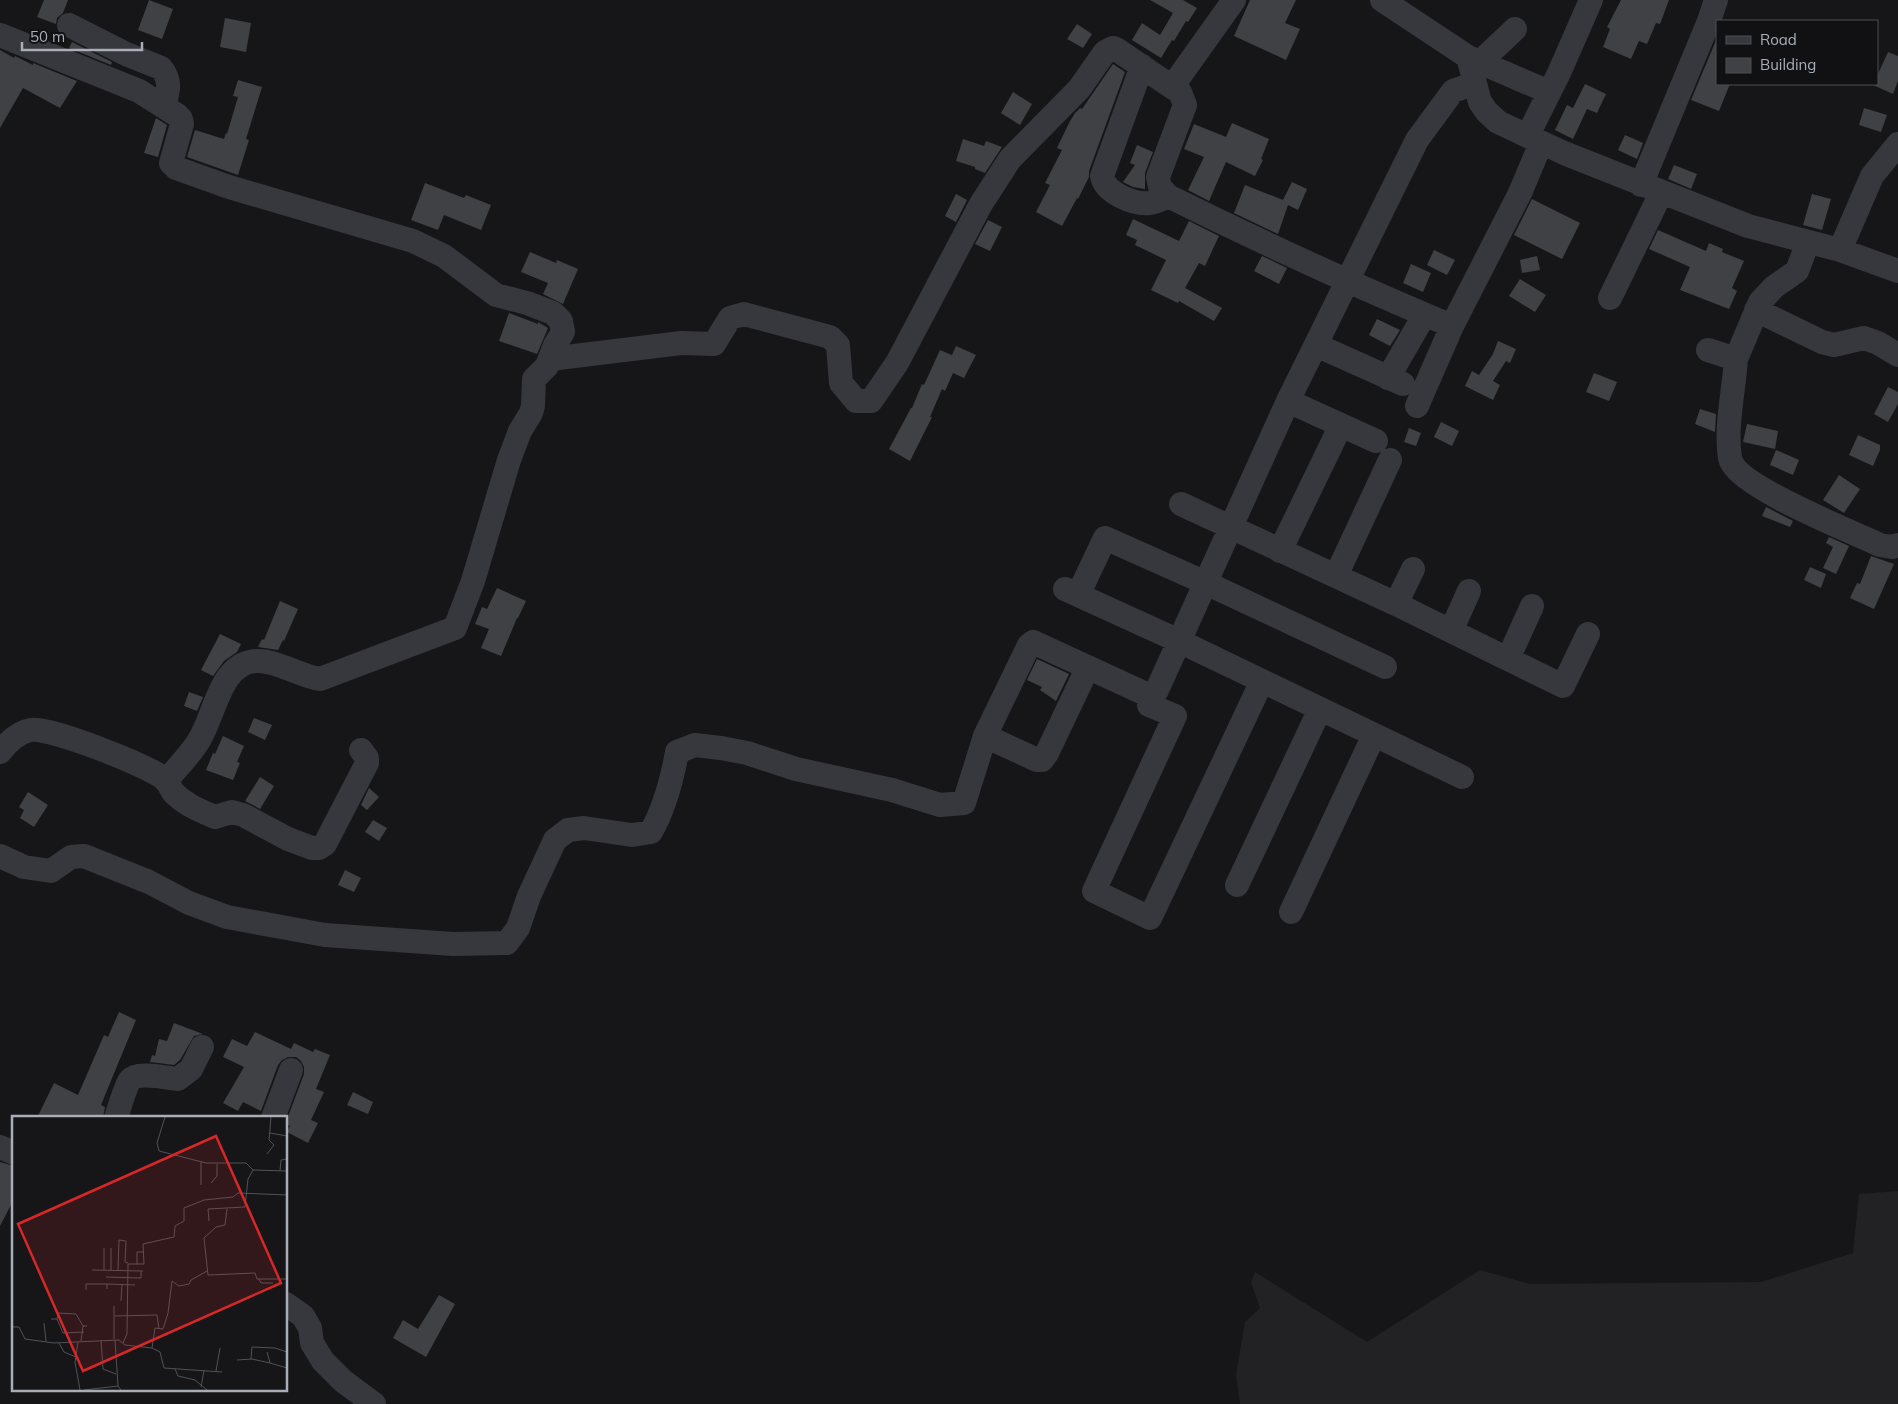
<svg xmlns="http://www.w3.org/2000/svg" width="1898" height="1404" viewBox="0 0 1898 1404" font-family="Mulish,sans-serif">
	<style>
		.built { fill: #222225 }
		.building { fill: #404145 }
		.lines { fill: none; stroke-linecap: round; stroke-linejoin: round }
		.minor { stroke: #37383d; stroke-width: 24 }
		.inset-road { fill: none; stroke: #505258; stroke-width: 1 }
		.view { fill: #d62828; fill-opacity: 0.15; stroke: #d62828; stroke-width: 2.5 }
		.inset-edge { fill: none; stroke: #a8adb8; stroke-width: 2.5 }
	</style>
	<rect width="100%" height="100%" fill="#161618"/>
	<!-- built -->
	<path class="built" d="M1898,1191V1404H1240L1236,1374L1245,1322L1260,1308L1251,1282L1255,1272L1367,1342L1480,1270L1530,1284L1761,1282L1853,1253L1859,1194Z"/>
	<!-- building -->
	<path class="building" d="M44,0H68L63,13L57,18L56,24L37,17Z
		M149,0L173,9L162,39L138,30Z
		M1150,0H1183L1197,8L1188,22L1186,21L1174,41L1172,40L1161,58L1132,40L1142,23L1160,35L1173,13Z
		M1250,0H1296L1285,23L1300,29L1286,60L1234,36Z
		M1621,0H1669L1660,24L1656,23L1647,44L1639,41L1631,59L1603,47L1610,29L1607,27Z
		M225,18L251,23L246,52L220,47Z
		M1077,24L1092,34L1083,48L1067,39Z
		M1717,38V84H1730L1719,111L1691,100Z
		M72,42L112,62L111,65L69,48Z
		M0,50L14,58L15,56L33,65V63L77,81L60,108L23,88L0,128Z
		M1888,52L1898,56V81L1893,94L1873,85L1877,84V76Z
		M1113,64L1125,72L1089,171V177L1078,199L1077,198L1062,226L1036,212L1050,185L1045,183L1062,150L1057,148L1069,123L1075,113L1080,108L1082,109Z
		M238,80L262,87L246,139L249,140L238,175L187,157L195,130L224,139L226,133L227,134L238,97L233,96Z
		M1585,84L1606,94L1597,113L1587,109L1573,139L1555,130L1567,105L1573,108Z
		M1013,92L1032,104L1020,125L1001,113Z
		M1864,108L1887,115L1881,132L1859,125Z
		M156,118L167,125L158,157L144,153Z
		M1232,123L1269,139L1261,159L1263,160L1255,176L1226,162L1209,201L1188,190L1204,157L1184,149L1194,124L1226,137Z
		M1625,135L1643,143L1637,159L1618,150Z
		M963,139L984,146L986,141L1002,147L985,173L975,169V167L956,161Z
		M1137,145L1153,152L1145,173V189L1133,187L1123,182L1135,165L1130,163Z
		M1674,165L1697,174L1691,189L1668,179Z
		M1292,182L1307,189L1298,210L1288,205L1278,234L1234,213L1245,185L1283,200Z
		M425,183L464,198L466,195L491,205L481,230L444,215L438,230L411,220Z
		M956,194L967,200L956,222L945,216Z
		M1812,194L1831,199L1822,230L1803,225Z
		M1532,199L1580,223L1562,259L1514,235Z
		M1133,219L1179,241L1189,221L1219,236L1205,266L1199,263L1185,288L1222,308L1214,321L1179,301L1178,303L1151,290L1166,260L1135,245L1137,240L1126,235Z
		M988,220L1002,227L990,251L975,244Z
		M1658,230L1706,251L1709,243L1723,249L1722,252L1744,261L1732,288L1737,291L1729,309L1680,290L1690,267L1649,249Z
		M1434,250L1455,260L1447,275L1427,265Z
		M530,252L556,263L557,260L578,269L563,304L543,294L548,283L521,272Z
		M1262,256L1287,268L1279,284L1254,271Z
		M1537,256L1540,270L1522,273L1520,260Z
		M1411,264L1431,273L1423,292L1403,283Z
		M1520,279L1546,295L1535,312L1509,296Z
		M509,313L538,324V322L548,328L537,354L499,341Z
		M1377,319L1400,330L1390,346L1369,335Z
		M1498,341L1516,349L1510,363L1506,361L1493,381L1500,385L1493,400L1465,386L1472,371L1479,375L1493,354Z
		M956,346L976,355L964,378L953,373L945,391L942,389L930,417H932L910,461L889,449L911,408H912L922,384L924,385L940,350L952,355Z
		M1594,373L1617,382L1609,401L1586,392Z
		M1888,387L1898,392V404L1888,422L1874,414Z
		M1700,409L1716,414L1715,432L1695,424Z
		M1441,422L1459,431L1452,446L1434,437Z
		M1747,424L1778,431L1775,449L1743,442Z
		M1409,428L1421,433L1416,446L1404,442Z
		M1858,435L1880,445V450L1873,466L1849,455Z
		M1776,450L1799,460L1793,475L1770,465Z
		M1839,475L1860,489L1844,513L1823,500Z
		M1766,507L1793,521L1790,527L1762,516Z
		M1829,537L1849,546L1836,574L1823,568L1833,547L1826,543Z
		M1871,556L1894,564L1874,609L1850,598L1857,583L1860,584Z
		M1810,567L1826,574L1821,588L1804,580Z
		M497,588L526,601L518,618H517L501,656L481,648L489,629L475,624L482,607L487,609Z
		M280,601L298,609L284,641L283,640L278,650L258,647L262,639L264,640Z
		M220,634L241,644L237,652L224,661L213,676L201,670Z
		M1037,659L1069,674L1056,701L1040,690L1042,687L1027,680Z
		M189,692L203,697L197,711L184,706Z
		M254,718L272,725L265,740L248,732Z
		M223,736L244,746L237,762L240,763L233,780L206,770L213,753L215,754Z
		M260,777L274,786L260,809L245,801Z
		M369,788L379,797L367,810L361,805Z
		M28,792L48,805L34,827L20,818L24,810L19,807Z
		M373,820L387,828L379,841L365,832Z
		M345,870L361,878L354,892L338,885Z
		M119,1012L136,1020L101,1105L105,1107L103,1118H37L54,1083L78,1095L104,1035L108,1037Z
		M174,1023L203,1034L194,1036L180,1060L174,1065L150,1062L152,1055L155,1056L159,1039L167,1041Z
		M255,1032L291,1049L294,1043L313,1052L315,1049L330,1055L316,1089L324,1092L311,1120L318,1123L308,1143L287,1132L290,1126L286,1124V1122L304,1074V1067L301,1061L296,1057H288L282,1060L278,1065L261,1111L243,1102L238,1111L223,1103L244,1067L223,1057L232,1039L247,1046Z
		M353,1092L373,1102L368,1114L347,1105Z
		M0,1162L14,1166V1199L0,1226Z
		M439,1295L455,1304L426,1357L393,1338L403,1320L418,1329Z"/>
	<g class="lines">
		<!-- minor -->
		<path class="minor" d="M1382,0L1468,57L1480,102L1487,112L1498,122L1564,153L1748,226L1840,250L1898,271
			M69,25L126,54L161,68C172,81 168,92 164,106
			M0,35L139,91L177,115L181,119L182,124L171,163L176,168L229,187L413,241L444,256L496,295L527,303L553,313L561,321L563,332L555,345L547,366L534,379L533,406L531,413L520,431L509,460L473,581L455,628L320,679C300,676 278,661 258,661C219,661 215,717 198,742C189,756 177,768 166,781
			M1468,57L1549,92
			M1480,62L1515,29
			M1142,66L1102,176C1105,193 1134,205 1150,203C1157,202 1162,199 1168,196
			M1172,87L1180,92L1185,105L1158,177L1160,187L1168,196C1261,242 1356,286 1452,326
			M1528,135L1559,73L1591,0
			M1641,185L1709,21L1716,0
			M1840,250L1872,176L1898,144
			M1610,298L1661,193
			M1756,310L1822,342L1834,345L1864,338L1878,343L1898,355
			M1316,345L1403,384
			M1708,350L1736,359L1760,302L1774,287L1797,271L1808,242
			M550,359L681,343L714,344L730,318L744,314L830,337L838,345L841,383L856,401H871L897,363L981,204L1010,159L1079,89L1105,52L1113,48L1116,49L1172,87L1234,0
			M1736,359C1734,390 1725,428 1730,458C1735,486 1853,532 1880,545L1892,547L1898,545
			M1388,378L1422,319
			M1288,401L1376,441
			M1417,406L1452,326L1520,193L1541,143
			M1181,504L1396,604L1413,569
			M1280,551L1341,425
			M1336,576L1390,460
			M1065,589L1179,641L1462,777
			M1078,595L1105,538L1206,583L1385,667
			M1396,604L1563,686L1588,634
			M1451,631L1469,591
			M1508,659L1532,606
			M1154,694L1149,705L1175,716L1094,891L1150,918L1262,681
			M985,736L1037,760H1042L1047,753L1088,667
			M0,752C8,742 18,732 31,730C50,727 153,767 167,781C170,785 171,791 175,794C186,805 201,811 215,817L232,812L243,815L288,839L312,848H319L325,844L367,763V758L361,750
			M0,856L24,867L51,871L71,857L84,856L149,882L189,903L227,917L325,935L453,944L507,943L518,928L529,896L555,840L568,830L584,828L632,835L651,832C665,807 672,780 677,752L695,745L721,748L747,753L796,769L892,790L940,805L964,803L985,736L1029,645L1033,642L1148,695L1154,694L1157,690L1288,401L1417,140L1453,91L1475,83
			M1237,885L1320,709
			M1291,912L1374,735
			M116,1118C119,1109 125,1087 130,1080C137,1071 167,1078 178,1079L191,1069L202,1047
			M273,1118L291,1070
			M0,1147L14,1153
			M286,1304L303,1316L310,1328L312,1343L323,1361L343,1381L374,1404"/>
	</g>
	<!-- overview -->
	<g transform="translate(12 1116)">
		<rect width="275" height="275" fill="#161618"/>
		<path class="inset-road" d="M153,1L145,27L147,35L194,47H234L241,54L275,55M258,17L275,20M255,38L262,29L257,24L259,1M189,46V69M268,55L269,44L275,43M199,67L205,60V48M215,93L213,109L204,111L192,122L196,159L243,157L245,163H275M197,105L196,93L233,91L236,63L241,54M125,148V136H132M80,154L131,155M92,154V132M99,154V132M106,154L107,124L114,125L113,146L116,147M94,161L129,162V155M247,163L249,167H261M95,173V168L123,169M74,174V168H95M109,185L110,169M103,200L145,199L147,213M39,203H45L46,197L64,198L71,210M45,203L51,217L72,216M32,207L34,225M0,211H7L13,223L42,227L107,224L113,229L140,232L148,236L152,252L210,256M102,223V190M89,224L91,253L104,258M103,224L106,270M69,225L71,210H75M66,226L63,246L68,274M47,227L52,236L64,241M111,227L115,218L116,148H132L131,128L162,121L163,110L172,105V92L192,84L221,81L226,77L275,79M140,232L143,212L151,213L156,197L160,165L167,170L177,168L179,164L195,155M255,236L258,247L275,252M239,243L240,231L263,232L275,236M225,244L240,243L258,247M163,253L166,260L183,264L195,274M204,255L208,232M189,271L192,254M72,274L106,270L109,274"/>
		<path class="view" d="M204,20L269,167L71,255L6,108Z"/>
		<rect width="275" height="275" class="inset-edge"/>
	</g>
	<!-- legend -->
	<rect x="1716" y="20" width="162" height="65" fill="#111113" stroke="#4d4f55"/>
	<rect x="1726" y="36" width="25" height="8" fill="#37383d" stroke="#4d4f55"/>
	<text x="1760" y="45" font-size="15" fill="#a8adb8">Road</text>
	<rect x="1726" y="58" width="25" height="15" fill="#404145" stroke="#4d4f55"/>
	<text x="1760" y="70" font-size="15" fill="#a8adb8">Building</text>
	<!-- scale -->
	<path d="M22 42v8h120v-8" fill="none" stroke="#a8adb8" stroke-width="2.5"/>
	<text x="30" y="42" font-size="15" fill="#a8adb8" stroke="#111113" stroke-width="4" paint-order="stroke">50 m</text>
</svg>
